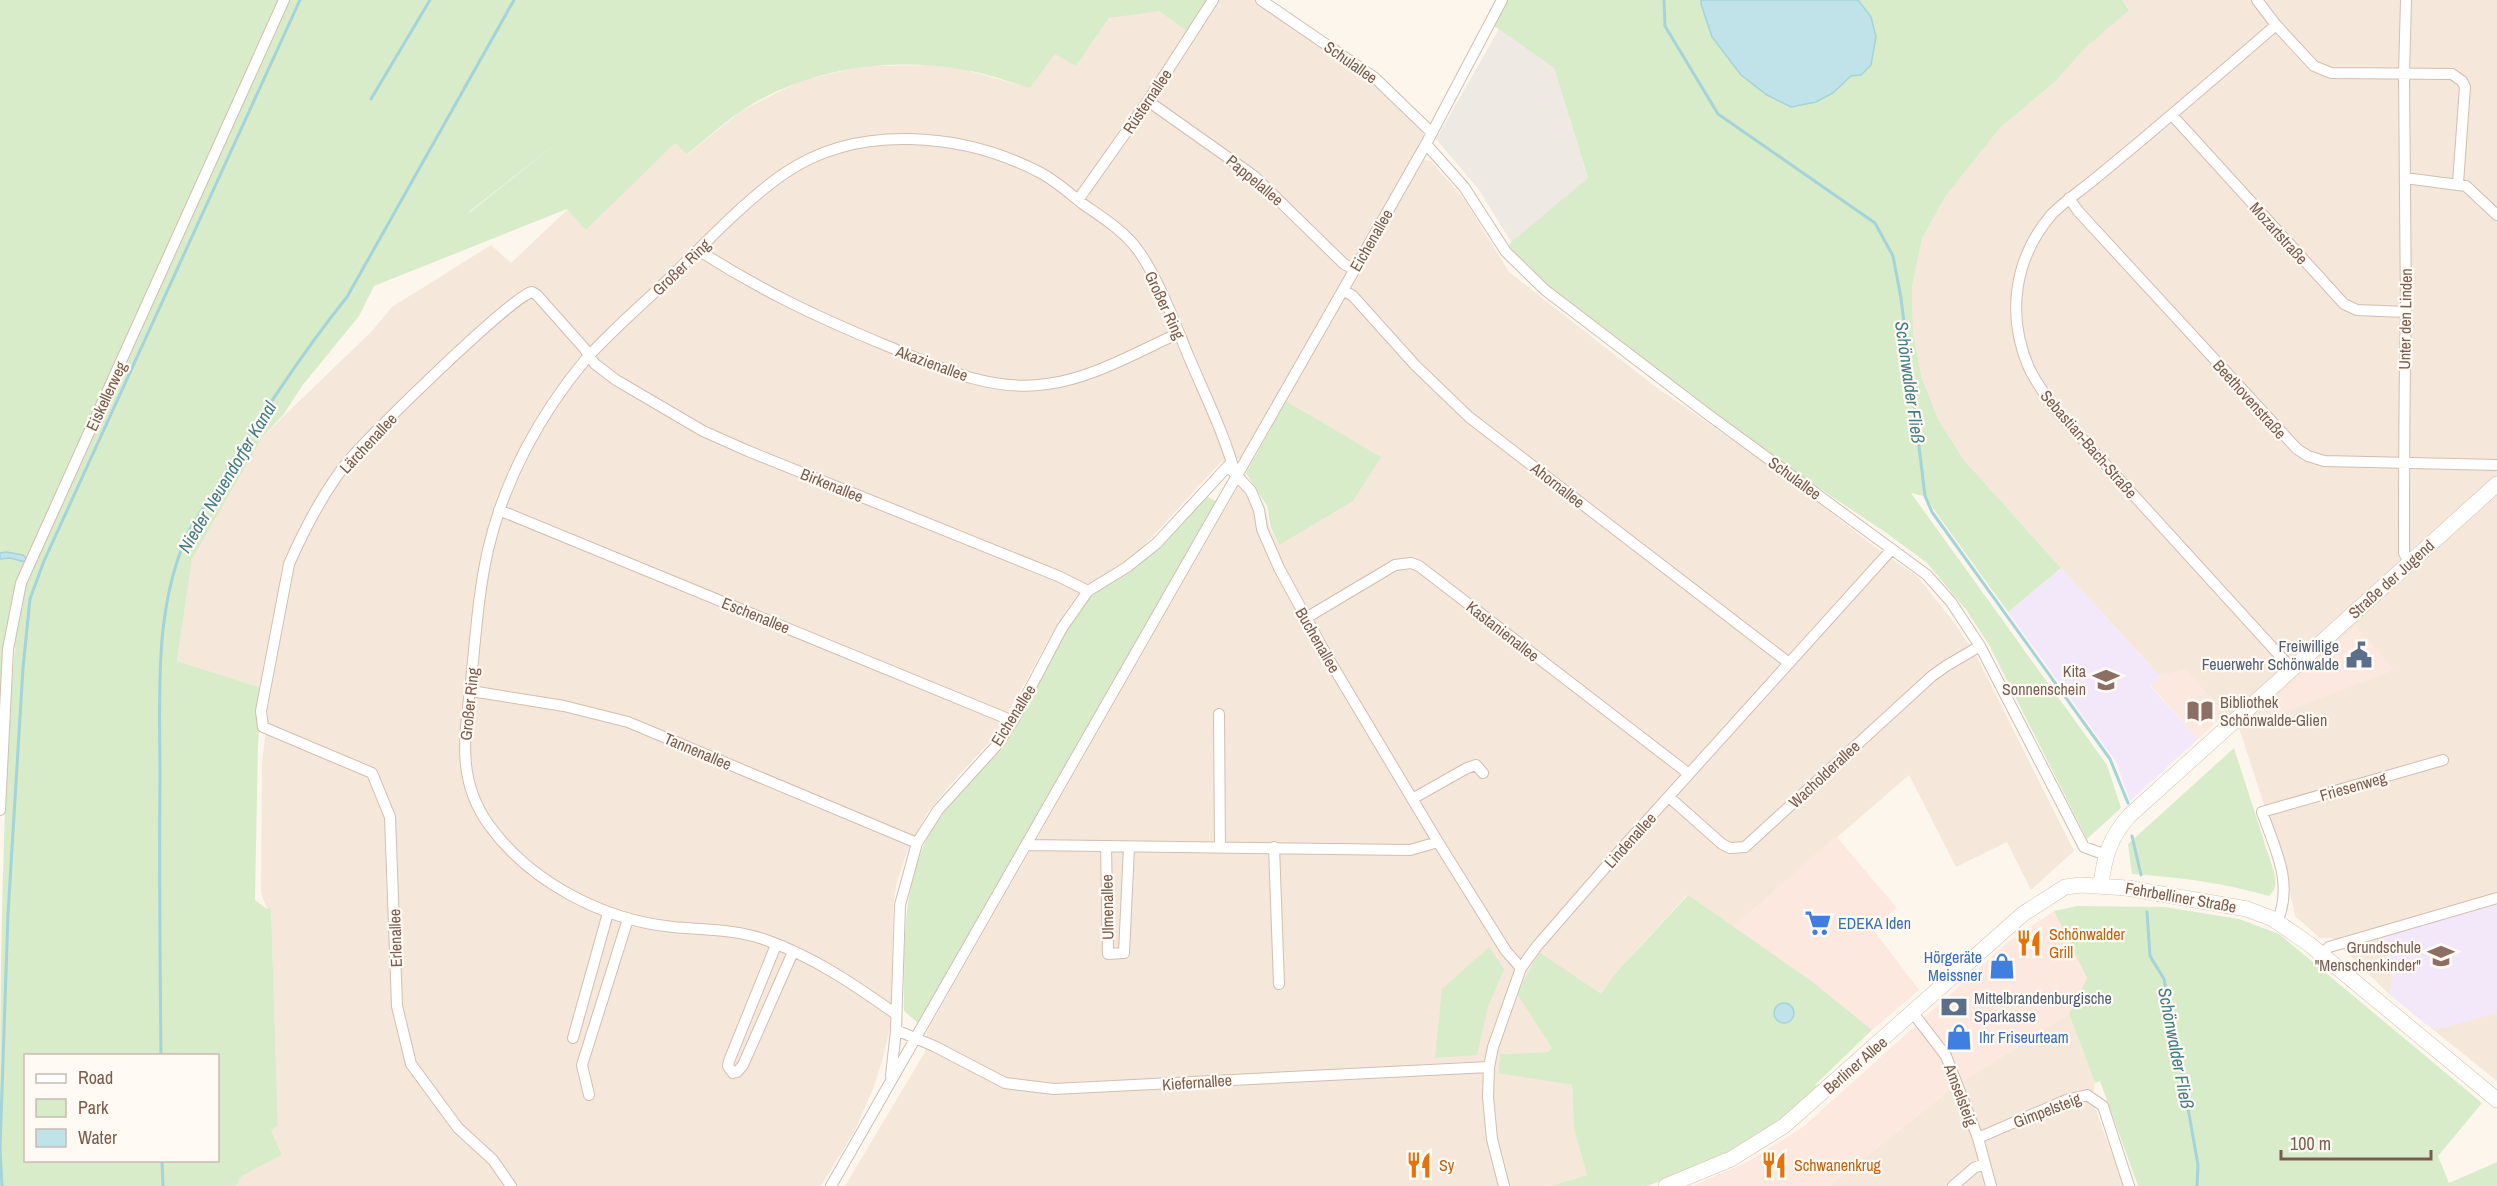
<svg xmlns="http://www.w3.org/2000/svg" width="2497" height="1186" viewBox="0 0 2497 1186" font-family="'Archivo Narrow',sans-serif">
	<style>
		.residential { fill: #f5e8da }
		.commercial { fill: #fde8e0 }
		.industrial { fill: #efe9e4 }
		.education { fill: #f3e8fa }
		.green { fill: #d8ecc9; fill-rule: evenodd }
		.water { fill: #bfe3e8; stroke: #a5d3da; stroke-width: 1.5 }
		.lines { fill: none; stroke-linecap: round; stroke-linejoin: round }
		.stream { stroke: #a5d3da; stroke-width: 3 }
		.street-casing { stroke: #d1beb0; stroke-width: 12 }
		.secondary-casing { stroke: #d6c0b0; stroke-width: 16 }
		.street { stroke: #fff; stroke-width: 10 }
		.secondary { stroke: #fff; stroke-width: 15 }
		.labels { text-anchor: middle; dominant-baseline: central; stroke-width: 4.5; stroke-linejoin: round; paint-order: stroke }
		.street-label { font-size: 16px; fill: #7a5c4d; stroke: #fffaf3 }
		.service-label { font-size: 16px; fill: #4e5e75; stroke: #fffaf3; text-anchor: end }
		.education-label { font-size: 16px; fill: #785e54; stroke: #fffaf3; text-anchor: end }
		.shop-label { font-size: 16px; fill: #366cbe; stroke: #fffaf3; text-anchor: start }
		.food-label { font-size: 16px; fill: #c56008; stroke: #fffaf3; text-anchor: start }
		.water-label { font-size: 18px; font-style: italic; fill: #437c86; stroke: #fffaf3 }
	</style>
	<rect width="100%" height="100%" fill="#fdf6ec"/>
	<!-- residential -->
	<path class="residential" d="M1213,0H1261L1375,78L1409,113L1428,140L1240,459L1221,462L1138,552L1075,597L1058,623L995,736L950,785L926,815L907,852L897,882L893,907L891,1023L882,1062L873,1089L854,1132L821,1186H236L242,1176L282,1155L271,1130L278,1126L271,909H267L261,893L262,763L268,712L259,687L177,661L192,558L263,436L372,331L392,307L491,245L511,263L568,209L587,229L675,142L688,154L741,111L800,81L863,66L931,65L966,70L1030,88L1055,53L1076,66L1109,18Z
		M2122,0H2497V1081L2389,994L2332,938H2320L2295,916L2285,869L2240,731L2185,670L2160,676L2061,568L1964,460L1939,421L1922,379L1913,332L1912,287L1922,239L1945,197L2000,128L2057,80L2083,50L2129,9Z
		M1423,160L1431,161L1464,199L1509,272L1656,387L1780,473L1875,547L1918,577L1953,621L1975,653L2074,851L2031,890L2007,842L1956,867L1909,775L1733,927L1687,895L1614,975L1601,994H1518L1552,1048L1548,1052L1500,1054L1498,1072L1572,1085L1574,1130L1587,1175L1550,1186H845L925,1052L927,1031L1245,474L1265,506L1270,529L1279,545L1380,457L1286,401Z
		M2069,1014L2095,1083L2092,1100L2124,1186H1829L1952,1088Z"/>
	<!-- commercial -->
	<path class="commercial" d="M2355,626L2394,670L2266,719L2259,712Z
		M2185,669L2225,714L2198,739L2150,685L2160,676Z
		M1836,836L1897,908L1872,928L1919,990L1872,1030L1813,982L1733,927Z
		M2054,911L2087,978L2069,1014L1952,1088L1829,1186H1693L1749,1161L1803,1127L2008,942Z"/>
	<!-- industrial -->
	<path class="industrial" d="M1499,29L1554,68L1588,179L1511,242L1479,190L1436,139Z"/>
	<!-- education -->
	<path class="education" d="M2061,568L2160,676L2150,686L2198,739L2130,801L2116,762L2008,612Z
		M2497,902V1012L2437,1030L2428,1026L2389,994L2392,980L2382,944L2383,938Z"/>
	<!-- green -->
	<path class="green" d="M0,0H1213L1191,34L1159,11L1109,18L1076,66L1055,54L1030,88C1008,82 986,73 964,70C888,56 806,69 741,111C722,124 705,140 687,154L675,143L586,230L567,209L374,286L359,316L302,386L284,414L263,436L192,559L177,661L259,687L261,711L258,743L255,900L267,909L271,908L278,1126L271,1130L282,1155L242,1176L236,1186H0C0,982 0,776 22,573L9,611L0,732V559L10,558L25,562L26,558L23,555L0,553ZM567,135L469,213V212ZM26,1056H218V1160H26Z
		M1502,0H1701V4L1741,75L1791,107C1855,94 1853,72 1871,17L1858,0H2122L2129,10L2083,50L2057,80L2000,128L1945,197L1922,239L1912,287L1913,332L1922,379L1939,421L1964,460L2061,568L2008,612L1924,496L1911,493L2107,765L2121,808L2087,839L1989,645L1967,611L1927,563L1885,532L1706,413L1588,325L1506,252L1511,242L1588,178L1554,68L1490,23Z
		M1286,401L1381,457L1353,501L1279,545L1271,528L1267,506L1246,473Z
		M1206,496L1216,501L918,1023L904,1011C905,940 899,865 948,807C970,780 997,757 1015,727C1038,688 1055,637 1084,604C1100,586 1124,576 1143,561C1167,544 1186,518 1206,496Z
		M2234,748L2274,872C2276,882 2277,888 2269,896C2224,883 2178,877 2132,874L2128,844Z
		M1688,895L1813,982L1872,1030L1815,1085L1824,1084L1791,1113L1735,1149L1662,1181L1646,1186H1550L1587,1175L1574,1130L1572,1085L1498,1073L1500,1054L1548,1052L1552,1048L1517,994L1539,952L1601,994L1614,975Z
		M2077,906L2165,907L2239,919L2279,934L2482,1103L2438,1156L2449,1183L2497,1162V1186H2138L2100,1081L2095,1083L2069,1014L2087,978L2054,911Z
		M1489,947L1504,969L1488,1007L1477,1055L1435,1058L1442,989Z"/>
	<!-- water -->
	<path class="water" d="M1701,0H1858L1871,17L1876,37L1871,65L1861,75L1851,76L1833,93L1816,102L1791,107L1767,95L1741,75L1712,37L1701,4Z
		M6,552L23,555L26,558L25,562L10,558L0,559V553Z
		M1774 1013a10 10 0 1 1 20 0a10 10 0 1 1-20 0Z"/>
	<g class="lines">
		<!-- stream -->
		<path class="stream" d="M1664,0L1665,26L1718,114L1875,223L1893,256L1901,298L1925,496L1932,512L2110,759L2128,803
			M371,99L430,0
			M2132,836L2141,875
			M2147,912L2150,956L2164,979L2178,1051L2198,1165L2197,1186
			M161,1056C160,963 159,870 160,777C160,694 153,606 190,529C240,451 288,370 347,297L514,0
			M162,1160L163,1186
			M2,1186L0,1149L8,914L23,668L30,599L44,561L300,0"/>
		<!-- street casing -->
		<g class="street-casing">
			<path id="street" d="M1261,0L1375,78L1432,133
				M2257,0L2276,25L2314,66L2331,73L2452,74L2462,81L2465,87L2458,183
				M2406,0L2404,74L2406,312C2404,392 2404,473 2404,553L2409,562
				M2276,25C2230,65 2183,105 2137,144C2121,157 2106,170 2091,182C2077,193 2064,202 2052,214C2014,258 2006,315 2029,368C2036,383 2047,397 2056,410L2292,669
				M1148,101L1254,176L1344,264L1354,269
				M2172,115L2344,304L2357,310L2406,312
				M1426,144L1464,187L1506,252L1545,290L1706,413L1927,575L1951,602L1980,646L2084,847L2106,855
				M2405,178L2466,186L2497,215
				M2069,198L2078,211L2297,449L2308,456L2324,461L2497,465
				M1078,200L1148,101L1213,0
				M698,250C760,290 817,317 885,345C935,366 991,393 1047,384C1093,378 1137,352 1179,333
				M1343,290L1353,296L1415,365L1469,417L1789,663
				M499,510L1013,721
				M1306,618L1395,565L1411,563L1419,566L1689,774
				M471,691L564,706L628,722L917,843
				M1219,714L1220,847
				M1669,797L1722,844L1730,848L1745,847L1932,676L1946,666L1980,646
				M1412,799L1467,768L1476,765L1483,773
				M0,810L8,649L21,583L284,0
				M1028,845L1410,850L1438,842
				M1106,846L1108,954L1124,953L1129,847
				M1274,847L1279,984
				M2277,922C2294,883 2275,849 2262,812L2443,760
				M776,945L729,1061L728,1066L733,1073L737,1072L743,1065L793,952
				M2322,954L2329,947L2497,898
				M1913,1013L1946,1056L1978,1138L1991,1186
				M896,1014C853,984 816,958 766,940C736,929 704,930 673,927C603,920 530,882 489,825C453,775 467,727 472,671C476,631 479,589 488,550C504,480 540,414 586,359C613,329 645,302 674,274C706,242 748,198 785,173C858,123 962,133 1037,171C1054,179 1069,193 1083,204C1103,218 1126,232 1140,253C1160,283 1174,321 1188,355C1205,395 1225,435 1236,477
				M896,1030L934,1046L1005,1083L1054,1089L1489,1067
				M573,1038L608,913
				M891,1076L896,1030L900,905L917,843L938,810L996,746L1013,721L1062,628L1088,591L1127,567L1157,543L1228,466L1251,491L1259,510L1262,529L1279,568L1328,658L1438,842L1506,951L1521,968
				M589,1095L582,1065L628,919
				M1978,1138L2066,1100L2087,1095L2103,1106L2129,1186
				M511,1186L493,1160L458,1128L411,1064L397,1006L390,817L372,773L263,727L261,711L289,564C305,528 325,488 351,458C370,435 512,296 532,292L537,295L584,348L595,364L616,380L703,431L748,451L1058,576L1088,591
				M831,1186L1343,290L1426,144L1502,0
				M1504,1186L1492,1139L1488,1097L1489,1067L1493,1047L1521,968L1537,946L1624,846L1892,549
				M1953,1186L1974,1168L1984,1164"/>
		</g>
		<!-- secondary casing -->
		<g class="secondary-casing">
			<path id="secondary" d="M2101,885C2104,858 2110,837 2129,816L2497,484
				M1666,1186L1731,1159L1784,1126L2023,914L2065,887L2081,885L2127,888L2247,909L2273,919L2309,944L2497,1100"/>
		</g>
		<!-- street -->
		<use href="#street" class="street"/>
		<!-- secondary -->
		<use href="#secondary" class="secondary"/>
	</g>
	<!-- icons -->
	<defs>
		<g id="civic-bare" transform="scale(2.07)"><path d="M-.6-6.5H3V-4.5H.6V-3L4-1V1h2V6H-6V1h2V-1L-.6-3ZM-1.2 2.5V6h2.4V2.5Z" fill="#5c6f8a" stroke="#fffaf3" stroke-width="2.5" paint-order="stroke"/></g>
		<g id="school-bare" transform="scale(2.07)"><path d="M0-5L7-2L0 1L-7-2ZM-4 1L0 2.5L4 1V4Q0 6-4 4Z" fill="#8d6e63" stroke="#fffaf3" stroke-width="2.5" paint-order="stroke"/></g>
		<g id="library-bare" transform="scale(2.07)"><path d="M-6-4Q-3-5.5-.7-3.5V5Q-3 3-6 4ZM6-4Q3-5.5 .7-3.5V5Q3 3 6 4Z" fill="#8d6e63" stroke="#fffaf3" stroke-width="2.5" paint-order="stroke"/></g>
		<g id="supermarket-bare" transform="scale(2.07)"><path d="M-6-5.5h2.5l.6 2H6L4.5 2H-2.5L-4.4-4H-6ZM-1.5 3.2a1.3 1.3 0 1 0 .1 0ZM3 3.2a1.3 1.3 0 1 0 .1 0Z" fill="#3f7fe0" stroke="#fffaf3" stroke-width="2.5" paint-order="stroke"/></g>
		<g id="restaurant-bare" transform="scale(2.07)"><path d="M-5-6h1v4h1v-4h1v4h1v-4h1v5L-1.5 .5V6h-2V.5L-5-1ZM5-6V6H3V1.5H1.5Q1.5-4 5-6Z" fill="#e8710a" stroke="#fffaf3" stroke-width="2.5" paint-order="stroke"/></g>
		<g id="shop-bare" transform="scale(2.07)"><path d="M-5-2.5h2.3a2.7 3.5 0 0 1 5.4 0H5L5.5 6h-11ZM-1.5-2.5h3a1.5 2.3 0 0 0-3 0Z" fill="#3f7fe0" stroke="#fffaf3" stroke-width="2.5" paint-order="stroke"/></g>
		<g id="bank-bare" transform="scale(2.07)"><path d="M-6-4H6V4H-6ZM0-2.3a2.3 2.3 0 1 0 0 4.6a2.3 2.3 0 1 0 0-4.6Z" fill="#5c6f8a" stroke="#fffaf3" stroke-width="2.5" paint-order="stroke"/></g>
	</defs>
	<g fill-rule="evenodd">
		<use href="#civic-bare" x="2359" y="655"/>
		<use href="#school-bare" x="2106" y="680"/>
		<use href="#library-bare" x="2200" y="711"/>
		<use href="#supermarket-bare" x="1818" y="923"/>
		<use href="#restaurant-bare" x="2029" y="943"/>
		<use href="#school-bare" x="2441" y="956"/>
		<use href="#shop-bare" x="2002" y="966"/>
		<use href="#bank-bare" x="1954" y="1007"/>
		<use href="#shop-bare" x="1959" y="1037"/>
		<use href="#restaurant-bare" x="1419" y="1165"/>
		<use href="#restaurant-bare" x="1774" y="1165"/>
	</g>
	<g class="labels">
		<!-- street labels -->
		<g class="street-label">
			<text transform="translate(1351 62) rotate(35)">Schulallee</text>
			<text transform="translate(1147 101) rotate(-56)">Rüsternallee</text>
			<text transform="translate(1255 180) rotate(40)">Pappelallee</text>
			<text transform="translate(2279 233) rotate(48)">Mozartstraße</text>
			<text transform="translate(1371 240) rotate(-60)">Eichenallee</text>
			<text transform="translate(681 267) rotate(-44)">Großer Ring</text>
			<text transform="translate(1165 305) rotate(65)">Großer Ring</text>
			<text transform="translate(2405 319) rotate(-89)">Unter den Linden</text>
			<text transform="translate(932 363) rotate(20)">Akazienallee</text>
			<text transform="translate(106 396) rotate(-65)">Eiskellerweg</text>
			<text transform="translate(2250 399) rotate(48)">Beethovenstraße</text>
			<text transform="translate(368 443) rotate(-47)">Lärchenallee</text>
			<text transform="translate(2089 444) rotate(49)">Sebastian-Bach-Straße</text>
			<text transform="translate(1795 478) rotate(36)">Schulallee</text>
			<text transform="translate(832 485) rotate(22)">Birkenallee</text>
			<text transform="translate(1558 485) rotate(38)">Ahornallee</text>
			<text transform="translate(2391 579) rotate(-42)">Straße der Jugend</text>
			<text transform="translate(756 615) rotate(22)">Eschenallee</text>
			<text transform="translate(1503 631) rotate(38)">Kastanienallee</text>
			<text transform="translate(1318 640) rotate(60)">Buchenallee</text>
			<text transform="translate(469 704) rotate(-84)">Großer Ring</text>
			<text transform="translate(1013 715) rotate(-58)">Eichenallee</text>
			<text transform="translate(698 751) rotate(23)">Tannenallee</text>
			<text transform="translate(1824 774) rotate(-43)">Wacholderallee</text>
			<text transform="translate(2353 786) rotate(-16)">Friesenweg</text>
			<text transform="translate(1630 840) rotate(-48)">Lindenallee</text>
			<text transform="translate(2181 897) rotate(10)">Fehrbelliner Straße</text>
			<text transform="translate(1107 907) rotate(-91)">Ulmenallee</text>
			<text transform="translate(395 938) rotate(-92)">Erlenallee</text>
			<text transform="translate(1855 1065) rotate(-41)">Berliner Allee</text>
			<text transform="translate(1197 1082) rotate(-4)">Kiefernallee</text>
			<text transform="translate(1961 1095) rotate(69)">Amselsteig</text>
			<text transform="translate(2047 1110) rotate(-21)">Gimpelsteig</text>
		</g>
		<!-- service labels -->
		<g class="service-label">
			<text x="2339" y="646">Freiwillige<tspan x="2339" dy="18">Feuerwehr Schönwalde</tspan></text>
			<text x="1974" y="998" text-anchor="start">Mittelbrandenburgische<tspan x="1974" dy="18">Sparkasse</tspan></text>
		</g>
		<!-- education labels -->
		<g class="education-label">
			<text x="2086" y="671">Kita<tspan x="2086" dy="18">Sonnenschein</tspan></text>
			<text x="2220" y="702" text-anchor="start">Bibliothek<tspan x="2220" dy="18">Schönwalde-Glien</tspan></text>
			<text x="2421" y="947">Grundschule<tspan x="2421" dy="18">"Menschenkinder"</tspan></text>
		</g>
		<!-- shop labels -->
		<g class="shop-label">
			<text x="1838" y="923">EDEKA Iden</text>
			<text x="1982" y="957" text-anchor="end">Hörgeräte<tspan x="1982" dy="18">Meissner</tspan></text>
			<text x="1979" y="1037">Ihr Friseurteam</text>
		</g>
		<!-- food labels -->
		<g class="food-label">
			<text x="2049" y="934">Schönwalder<tspan x="2049" dy="18">Grill</tspan></text>
			<text x="1439" y="1165">Sy</text>
			<text x="1794" y="1165">Schwanenkrug</text>
		</g>
		<!-- water labels -->
		<g class="water-label">
			<text transform="translate(1910 382) rotate(82)">Schönwalder Fließ</text>
			<text transform="translate(227 477) rotate(-59)">Nieder Neuendorfer Kanal</text>
			<text transform="translate(2176 1048) rotate(79)">Schönwalder Fließ</text>
		</g>
	</g>
	<!-- legend -->
	<rect x="24" y="1054" width="195" height="108" fill="#fffaf3" stroke="#cabbb1" stroke-width="1.5"/>
	<rect x="36" y="1074" width="30" height="9" fill="#ffffff" stroke="#cabbb1" stroke-width="1.5"/>
	<text x="78" y="1084" font-size="18" fill="#7a5c4d">Road</text>
	<rect x="36" y="1099" width="30" height="18" fill="#d8ecc9" stroke="#cabbb1" stroke-width="1.5"/>
	<text x="78" y="1114" font-size="18" fill="#7a5c4d">Park</text>
	<rect x="36" y="1129" width="30" height="18" fill="#bfe3e8" stroke="#cabbb1" stroke-width="1.5"/>
	<text x="78" y="1144" font-size="18" fill="#7a5c4d">Water</text>
	<!-- scale -->
	<path d="M2281 1150v9h150v-9" fill="none" stroke="#7a5c4d" stroke-width="3"/>
	<text x="2290" y="1150" font-size="18" fill="#7a5c4d" stroke="#fffaf3" stroke-width="4.5" paint-order="stroke">100 m</text>
</svg>
